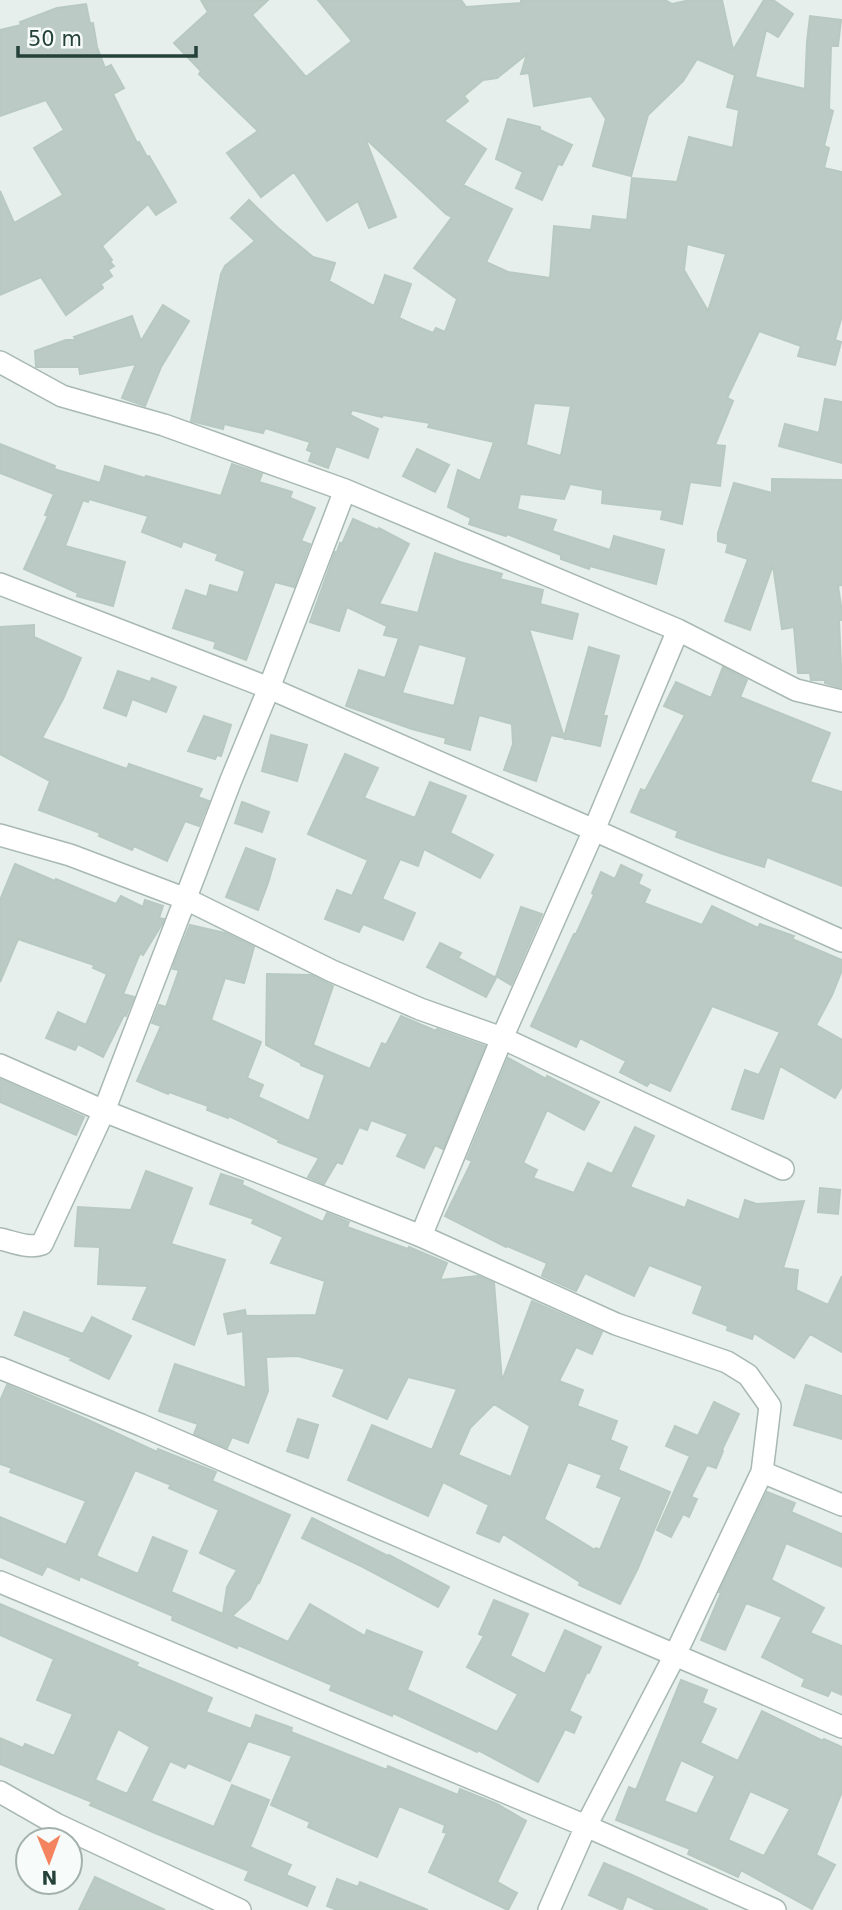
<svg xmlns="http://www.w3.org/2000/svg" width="842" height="1910" viewBox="0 0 842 1910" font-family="'DejaVu Sans',sans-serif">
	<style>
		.building { fill: #bbcac4; stroke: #b8c9c2; stroke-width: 2; fill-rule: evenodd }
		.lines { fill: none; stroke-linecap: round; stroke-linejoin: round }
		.minor-casing { stroke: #a8b8b2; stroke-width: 24 }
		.minor { stroke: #fff; stroke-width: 21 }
	</style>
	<rect width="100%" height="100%" fill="#e6efeb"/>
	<!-- building -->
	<path class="building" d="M201,0H268L252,15L306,77L352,41L318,0H461L466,7L521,3V0H665L672,4L690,0H722L733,50L764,0H773L793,14L778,37L766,30L755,77L805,89L807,42L810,16L841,20L838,46H831L829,109L833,111L824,146L829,148L824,168L842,172V316L835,340L841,342L835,365L798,356L801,346L759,331L727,398L733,401L715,445L725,446L720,486L690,482L682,524L661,519L663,510L602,503L603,490L570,484L564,499L520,494L517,509L556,520L552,531L610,550L614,536L664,550L656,584L590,566L589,569L561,559V555L507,534L506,536L469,524L471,518L448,507L458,470L480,481L494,442L428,427L430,423L383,415L382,417L352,410L350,415L378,429L368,458L336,446L328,468L309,461L312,452L307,450L310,442L265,428L263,433L224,424L223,429L191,421L221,274L225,266L255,241L231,218L249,200L278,228L313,257L335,263L329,281L374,306L385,275L411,284L399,318L414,325L433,333L436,328L445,332L457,299L414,268L452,217L446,214L365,138L396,217L369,228L358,201L327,221L294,172L261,197L227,153L258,131L199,74L201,71L174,43L208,12ZM527,54L521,74L529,73L534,106L591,96L606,119L593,166L631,176L648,115L683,81L697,59L735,75L727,107L739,110L733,148L689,137L677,182L632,178L627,220L593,216L591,230L554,226L550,278L508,272L486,262L512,209L463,185L486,149L444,121L468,101L464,96L483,80L497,78ZM687,244L726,254L708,311L684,270ZM534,403L571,406L561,456L526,445Z
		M86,4L90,24L93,23L97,47L105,68L111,65L124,88L113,94L137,143L139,142L147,157L149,156L176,202L156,215L148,204L102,246L112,260L110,262L114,266L108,270L112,276L101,284L103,288L66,315L41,277L0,295V191L14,223L63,195L34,148L64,130L46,100L0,116V30L21,25L20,22L57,8Z
		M508,119L540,127V130L572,145L562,165L558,164L542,200L516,188L523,172L496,159Z
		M163,305L189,321L161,367L145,406L122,398L136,364L80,374L79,367H36L35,351L66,340H76L74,337L132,316L141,341Z
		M825,399L842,402V463L779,446L785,424L819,433Z
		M0,444L55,466L54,469L100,483L105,466L145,478L146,476L221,496L232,464L262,474L259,482L292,492L290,498L315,508L301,541L310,544L294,587L275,582L246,660L214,648L216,642L173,628L186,590L207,597L210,585L238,593L245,571L216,560L218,554L183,541L181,547L142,532L148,516L89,499L88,502L83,500L65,546L125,562L113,606L77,596L78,593L24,569L48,516L45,515L54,494L0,473Z
		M417,449L449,465L435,492L403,476Z
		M772,479L842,480V585L838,586L842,612V620H839L842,688L825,683V680H811L810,673H798L794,627L782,629L773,565L750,630L725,621L748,559L726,552L728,544L718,541V533L734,483L772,493Z
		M353,519L378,530L379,528L409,544L379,604L418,613L435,553L460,562L502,574L500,579L543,590L540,604L578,614L572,639L529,629L564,737L589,647L619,656L603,716H607L600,746L551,735L536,781L504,770L513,744L512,724L479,715L470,750L445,743L446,738L412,729L346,706L359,670L385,678L399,638L384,635L387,626L347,607L339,631L310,622L335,552H337L340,543L342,544ZM419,644L467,657L454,706L402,693Z
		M34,625V637L81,658L63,699L42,738L127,769L129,764L202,789L198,797L209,801L199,826L185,821L167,861L134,846L132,850L99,836L100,833L39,810L50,781L0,754V627Z
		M723,667L747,680L740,697L830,733L810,782L842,792V886L767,857L764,867L720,853L676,837L678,831L631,812L641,789L645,791L685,715L664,706L676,682L711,698Z
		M118,671L150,682L152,678L176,687L166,712L132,699L126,716L104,708Z
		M204,716L231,725L221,756L217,755L215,759L188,751Z
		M271,735L307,745L297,781L262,771Z
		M345,754L378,768L364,798L415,818L430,782L466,796L450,833L493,855L480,878L424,849L418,866L400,859L382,899L415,913L403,940L363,924L359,932L325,919L337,890L352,896L368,860L308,834Z
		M242,802L269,812L262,832L235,823Z
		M246,848L275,859L268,883L258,910L226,897Z
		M15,864L55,881L56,879L116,904L121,896L143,907L145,900L163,906L159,918L164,919L162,924L143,955L140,953L123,994L134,997L126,1016L124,1015L103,1057L78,1044L75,1050L46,1038L58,1012L86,1025L107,974L93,968L94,965L18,939L0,982V900Z
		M621,865L642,875L638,884L650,890L644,903L702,925L712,906L758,928L760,924L794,936L792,939L842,960V970L832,995L816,1025L842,1040V1086L835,1098L780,1066L763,1119L732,1109L745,1070L759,1075L780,1032L712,1006L670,1091L650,1082L647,1086L620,1072L626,1061L580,1038L576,1047L531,1026L574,934H576L594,895L592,893L601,872L615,879Z
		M521,907L542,914L511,985L496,976Z
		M190,925L225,933L254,947L244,983L225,978L211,1020L261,1042L247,1078L263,1085L258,1097L309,1121L325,1075L301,1065V1063L266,1045L267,974L311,975L333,986L313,1045L370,1069L382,1043L386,1045L401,1016L436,1031L437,1029L485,1046L443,1149L435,1145L424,1168L397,1156L408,1134L371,1120L367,1130L359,1127L342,1164L337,1162L324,1184L308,1177L319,1158L278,1142L279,1140L229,1116L228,1118L207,1110L208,1106L169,1092L168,1094L137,1081L161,1026L152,1023L159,1005L166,1007L179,970L173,969L174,964Z
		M440,943L461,953L458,958L496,978L486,997L427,967Z
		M508,1058L546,1079L547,1076L599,1102L584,1130L547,1110L523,1163L537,1170L533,1178L574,1193L588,1163L612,1174L635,1127L654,1136L630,1187L685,1208L688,1200L739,1220L745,1200L757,1204L804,1201L783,1268L798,1270L796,1290L828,1305L842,1276V1352L810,1334L794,1358L754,1333L752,1339L727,1330L728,1326L693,1313L703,1286L649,1265L634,1296L585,1273L576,1291L542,1276L544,1270H549L545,1268L547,1263L507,1246L506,1247L445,1216L472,1161L467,1159Z
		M0,1079L84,1117L76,1135L0,1102Z
		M146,1171L192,1188L171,1244L225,1260L194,1345L133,1319L148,1286L98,1284L100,1247L75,1246L78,1207L131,1210Z
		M221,1174L243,1181L242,1185L323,1222L327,1213L349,1222L347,1227L408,1249L409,1247L447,1263L440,1280L478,1276L494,1283L502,1381L532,1301L602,1332L592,1354L576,1347L559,1381L583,1390L577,1406L617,1421L610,1440L627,1447L618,1470L670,1492L638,1568L620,1604L579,1585L580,1582L503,1534L499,1542L477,1533L489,1505L443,1482L428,1516L348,1480L372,1425L432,1450L457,1389L408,1377L387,1419L333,1396L345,1369L298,1356L266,1357L268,1391L248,1443L232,1437L227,1448L194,1434L198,1424L159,1411L175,1364L246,1388L243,1331L228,1334L224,1314L245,1310L246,1316L316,1315L325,1281L271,1263L283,1237L252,1223L254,1219L210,1204ZM494,1404L530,1426L511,1477L458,1455L470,1428ZM568,1462L602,1475L597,1487L622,1497L600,1550L596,1548L595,1550L544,1519Z
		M820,1188L840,1190L838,1214L818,1212Z
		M24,1312L83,1334L92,1317L131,1336L109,1379L70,1360L72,1358L15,1335Z
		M7,1385L86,1419L157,1452L158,1449L216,1472L212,1481L290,1515L259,1583L258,1582L250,1599L232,1616L288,1642L310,1604L365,1636L367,1630L422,1652L407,1690L497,1732L518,1694L467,1667L484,1636L479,1634L494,1600L528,1614L510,1656L545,1674L565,1630L601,1647L589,1673L587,1672L569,1711L581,1717L574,1733L565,1729L538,1782L478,1750L477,1752L393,1713L392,1716L330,1690L332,1685L238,1645L237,1648L172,1620L173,1616L80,1576L79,1580L47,1566L42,1575L0,1557V1517L66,1545L86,1501L10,1472L12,1468L0,1464V1401ZM135,1470L171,1485L169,1488L219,1510L200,1553L237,1570L227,1587L223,1614L171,1592L187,1551L153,1537L138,1574L96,1556Z
		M806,1385L842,1396V1439L794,1425Z
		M714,1402L739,1414L722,1450L723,1451L716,1468L707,1465L691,1497L697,1499L689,1517L683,1514L671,1537L657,1530L690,1456L666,1446L675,1426L698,1436Z
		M298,1419L318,1425L308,1458L287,1451Z
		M767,1492L795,1503L791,1512L842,1534V1567L786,1543L771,1580L824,1608L810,1633L842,1646V1695L831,1690L828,1696L802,1686L805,1679L762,1657L782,1617L746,1603L725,1650L701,1640L721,1593L719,1592Z
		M312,1518L388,1556L389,1555L449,1587L438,1607L363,1567L302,1538Z
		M0,1604L138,1663L136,1666L212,1698L206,1712L251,1729L256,1715L292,1728L291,1732L387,1770L388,1766L458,1795L460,1789L497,1804L526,1821L497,1882L517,1893L508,1910L429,1872L447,1833L443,1832L445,1825L399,1806L377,1857L308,1827L310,1822L271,1805L292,1756L248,1741L230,1781L188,1763L185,1768L170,1761L151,1801L214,1827L232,1785L269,1800L250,1847L291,1865L286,1875L315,1887L307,1906L245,1880L249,1871L155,1833L90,1805L92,1802L0,1764V1738L23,1748L25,1744L54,1756L73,1714L37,1700L54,1659L0,1635ZM118,1729L150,1747L127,1794L95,1780Z
		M681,1680L707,1690L702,1703L716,1709L700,1743L738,1761L762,1711L823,1741L824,1739L842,1747V1792L816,1855L835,1865L812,1909L741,1870L738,1877L688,1854L690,1849L616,1820L629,1787L636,1790ZM681,1760L715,1776L697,1814L664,1801ZM750,1791L790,1809L764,1856L728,1840Z
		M604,1863L632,1875L708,1910H657L627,1896L622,1910L589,1895Z
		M95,1877L165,1910H79Z
		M337,1879L358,1887L360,1882L428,1910H337L327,1906Z"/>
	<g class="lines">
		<!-- minor casing -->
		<g class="minor-casing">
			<path id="minor" d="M0,362L62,396L164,425L345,490L678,630L796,690L842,701
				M0,584L269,688L594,830L842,941
				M0,835L70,855L186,899L332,971L420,1009L502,1038L783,1169
				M0,1065L104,1111L421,1236L616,1324L727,1362L748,1375L770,1406L762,1472L675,1655L586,1826L549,1910
				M421,1236L502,1038L594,830L678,630
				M0,1239C14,1242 29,1249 42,1244L104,1111L231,780L269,688L345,490
				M0,1368L141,1425L842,1727
				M762,1472L842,1505
				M0,1582L586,1826L775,1910
				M0,1792L56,1824L240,1910"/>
		</g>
		<!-- minor -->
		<use href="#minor" class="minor"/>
	</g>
	<!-- north arrow -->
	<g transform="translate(49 1861) rotate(179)"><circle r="33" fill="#f7fbf9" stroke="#a3b1ad" stroke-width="2"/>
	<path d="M0-5L12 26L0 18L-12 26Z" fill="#f4845f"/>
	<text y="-10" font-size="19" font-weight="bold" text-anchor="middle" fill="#24423a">N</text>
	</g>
	<!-- scale -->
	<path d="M18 46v10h178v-10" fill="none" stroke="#24423a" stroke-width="3.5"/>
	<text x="28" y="46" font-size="21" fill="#24423a" stroke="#f7fbf9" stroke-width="5" paint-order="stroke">50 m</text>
</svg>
